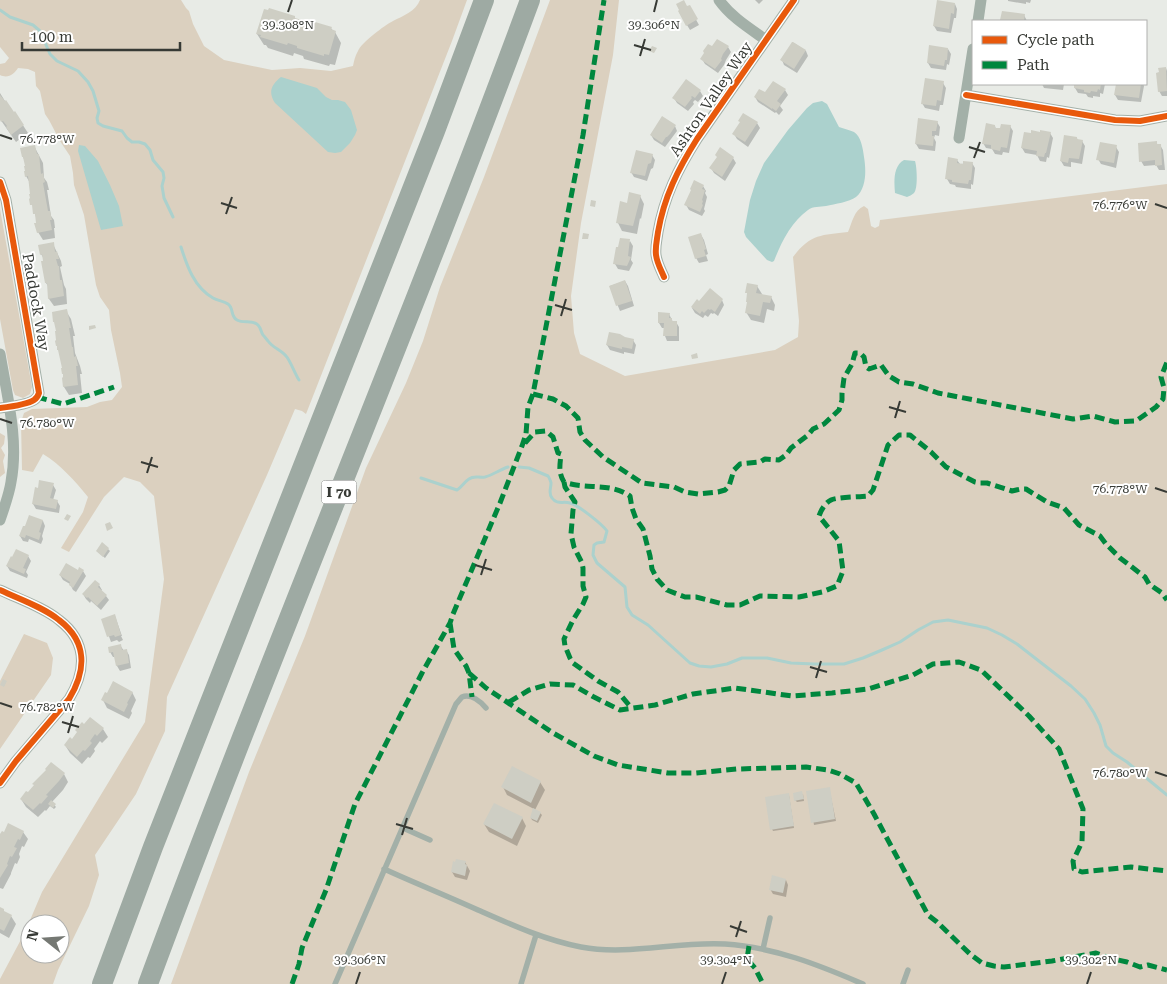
<svg xmlns="http://www.w3.org/2000/svg" width="1167" height="984" viewBox="0 0 1167 984" font-family="'Roboto Serif',serif">
	<style>
		.green { fill: #dbd0bf; fill-rule: evenodd }
		.water { fill: #abd1cd }
		.shadow { fill: #0003 }
		.lines { fill: none; stroke-linecap: round; stroke-linejoin: round }
		.stream { stroke: #abd1cd; stroke-width: 3 }
		.building { fill: #cecec4 }
		.lane { stroke: #a3b0a8; stroke-width: 5.5 }
		.street { stroke: #a3b0a8; stroke-width: 11 }
		.highway { stroke: #9eaaa3; stroke-width: 20 }
		.quiet { stroke: #00873e; stroke-width: 5; stroke-dasharray: 10 5; stroke-linecap: butt }
		.cycleway-casing { stroke: #fff; stroke-width: 9 }
		.cycleway { stroke: #e8590c; stroke-width: 6 }
		.ticks { fill: none; stroke: #373a35; stroke-width: 2 }
		.labels { text-anchor: middle; dominant-baseline: central; stroke-width: 4; stroke-linejoin: round; paint-order: stroke }
		.shield { fill: #fff; stroke: #737572; stroke-width: 1 }
		.shield-label { font-size: 14px; font-weight: bold; fill: #373a35 }
		.street-label { font-size: 15px; fill: #373a35; stroke: #fff }
		.ticks-label { font-size: 12px; text-anchor: middle; fill: #373a35; stroke: #fff; stroke-width: 4; stroke-linejoin: round; paint-order: stroke }
	</style>
	<rect width="100%" height="100%" fill="#e8ebe6"/>
	<!-- green -->
	<path class="green" d="M0,0H181L186,8L189,11L193,24L204,46L224,60L272,70L300,68L331,71L353,66C354,61 355,56 358,51C361,43 385,25 393,21C403,16 416,11 420,0H467L452,41L306,414L302,411L295,409L267,475L167,697L165,731L136,794L95,855L99,875L89,906L58,970L53,984H0V979L25,932L42,892L145,722L164,579L154,496L140,482L124,477L104,497L69,552L61,548L83,512L88,497C75,481 61,465 43,454L33,472L22,470L21,422L24,413L32,409L87,407L100,402L112,400L122,387L120,373L111,330L109,310L100,297L96,285L84,215L74,185L73,173L70,156L60,141L49,120L45,114L40,91L36,86L35,72L28,69L18,68C14,74 8,79 0,75V64L5,63L9,58L0,47ZM30,924H60V954H30Z
		M550,0H619L613,55L581,223L571,296L574,333L580,354L625,376L775,350L798,337L799,321L793,257C810,234 822,235 848,232C852,223 854,210 864,206L868,209L871,226L875,228L879,226L880,220L1167,184V984H171L249,772L305,636L366,468L406,383L423,341L440,287L484,177Z
		M0,209L32,387L30,394L23,398L15,395L13,390L0,319Z
		M0,433L5,436L4,444L1,448L5,455L3,461L5,473L0,477Z
		M24,634L47,643L53,658L51,675L0,749V681Z"/>
	<!-- water -->
	<path class="water" d="M281,77L317,88L326,97L332,100H338L345,102L351,110L357,130L355,135L350,143L341,152L335,153L328,152L275,103C268,92 271,85 281,77Z
		M822,101L827,104L839,127C844,129 850,130 854,132C861,136 863,149 864,157C866,169 867,188 856,197C849,202 835,204 826,206C820,207 813,206 808,210C791,222 781,243 774,261L772,262L767,260L746,237L744,232L750,200L756,181L764,163L788,130L807,108L813,103Z
		M79,145L85,146L98,161L110,185L119,206L123,226L101,230L78,151Z
		M904,160L915,161C917,167 918,189 914,193C912,195 909,196 907,197L895,193C894,182 893,166 904,160Z"/>
	<!-- shadow -->
	<path class="shadow" d="M755,0H763L759,4Z
		M1008,0H1031L1030,3L1026,2V4L1008,1Z
		M955,4L957,9L956,18H954L951,33L937,31L934,26Z
		M689,7L699,25L690,30L679,12Z
		M1024,15L1027,21H1002L1001,20Z
		M296,20L331,28L333,31L335,32L341,43L335,65L330,64L329,66L304,59L303,56L294,53L293,56L268,48L266,45H264L257,34Z
		M794,43L806,51L808,56L797,73L784,65L782,60Z
		M728,47L731,52L726,60L724,65L718,73L705,64L702,59L712,48Z
		M948,49L951,54L949,65L947,64L946,70L931,68L928,63Z
		M1166,68L1167,71V96H1162L1159,91Z
		M943,83L946,88L943,105H940L939,111L925,108L922,103Z
		M1042,84H1064L1063,90L1044,88Z
		M1076,84H1105L1103,94L1100,93V97L1093,96V98L1088,97L1086,94L1078,93L1075,88Z
		M1117,84H1143L1144,86L1141,102L1118,100L1115,95Z
		M785,90L788,95L780,106L783,110L779,115L776,112L775,113L758,102L755,97Z
		M700,91L703,96L698,102L695,100L693,102L694,104L688,111L677,103L674,98Z
		M0,93L13,114L15,113L28,133L16,142L0,119Z
		M937,122L940,127L939,136L935,135L934,138L936,142L935,151L919,149L916,144Z
		M757,123L760,128L748,147L737,139L734,134Z
		M675,126L677,131L665,147L654,140L651,135Z
		M995,126L996,129L1010,126L1013,131L1009,153L1003,152L1002,155L995,154L992,149L986,148L983,143Z
		M1050,133L1053,138L1049,158L1047,157L1046,162L1040,161L1037,155L1025,153L1022,148Z
		M1077,138L1078,141H1082L1085,146L1082,164L1071,162V167L1064,166L1061,161Z
		M1156,142L1158,145H1160L1163,150L1165,170H1159L1156,165L1144,166L1141,161Z
		M34,146L43,163L44,178L47,182L49,190H47L51,216L54,220L55,228H54L55,238L43,240L38,232L36,217L35,214L30,183L26,176L25,161L23,157Z
		M1116,147L1119,152L1116,168L1101,164L1098,159Z
		M652,155L655,160L653,168L651,169L647,181L634,177L631,172Z
		M718,158H733L736,163L725,181L714,173L711,168Z
		M957,160L960,164L972,163L975,168L973,185L971,184V189L956,187L955,185L950,184L947,179Z
		M703,186L706,191L705,193L707,197L704,209L705,211L702,216L689,210L686,205Z
		M640,196L644,204L641,219L640,218L637,234L622,231L618,223L628,204Z
		M701,235L704,240L708,254L706,255L708,261L699,263L696,258Z
		M630,241L633,246L631,260L633,263L629,271L618,269L615,264Z
		M53,244L61,261L62,266L60,267L64,285L66,289L67,304L54,306L49,299L48,286L46,283L44,259L41,254Z
		M625,281L628,286L634,306L620,311L610,286Z
		M757,286L762,294V295L771,297L775,305L774,311L767,309L764,323L751,320L746,312Z
		M722,300L724,305L718,316L714,313L713,314L711,313L708,317L705,315L703,318L695,313L692,308Z
		M66,311L71,319L75,336H73L75,353L80,366L82,374H80L82,393L69,395L64,387L63,379L65,378L60,353L57,346Z
		M669,314L673,322H676L679,327V341H667L665,336V328H662L659,323Z
		M610,334L633,340L636,345L634,354L624,352V354L610,350L607,345Z
		M53,485L56,490L53,500L57,501L60,506L59,513L36,509L33,504L39,489Z
		M30,517L43,521L45,526L42,536L43,539L41,544L29,539L28,542L23,541L20,536L25,528Z
		M108,549L110,551L105,558L97,551Z
		M28,556L31,561L26,572L28,575L27,578L10,571L7,566Z
		M78,571H83L86,576L76,592L73,590L70,584L63,580L60,575Z
		M99,585L102,590L101,591L106,596L109,600L101,610L91,601L90,603L86,599L83,594Z
		M115,616L122,636H121L123,640L119,642L117,640L111,642L103,620Z
		M120,645L124,651L126,650L129,655L131,668L120,671L117,666L115,657H113L110,652Z
		M132,692L136,700L131,711L132,713L129,719L107,708L103,700L108,695Z
		M90,718L103,729L108,737L102,743L100,741L94,749L95,751L90,758L88,757L82,764L70,753L65,745L72,740Z
		M512,768L540,782L545,790L535,810L540,813L542,815L538,823L532,820L531,818L534,809L507,795L503,787Z
		M64,774L68,782L63,790L52,802L56,807L54,809L50,806L46,811L45,810L38,817L26,807L21,799Z
		M829,788L836,821L814,825L808,792Z
		M803,794L804,801L797,802L795,800Z
		M789,795L794,828L773,831L772,829Z
		M522,818L526,826L517,846L489,832L484,824Z
		M23,832L28,839L24,847L22,846L19,854L20,857L17,864L15,863L11,873V874L3,889L0,888V837Z
		M465,862L470,871L467,880L455,877L452,872Z
		M786,880L788,885L786,897L773,894L770,889Z
		M0,909L5,913L11,916L16,924L9,938L0,933Z"/>
	<g class="lines">
		<!-- stream -->
		<path class="stream" d="M0,10L10,17L33,25L40,31L50,54L57,61L78,71L88,82L93,91L99,111L97,118L98,123L103,126L122,131L127,138L132,142H139L145,144L150,150L153,160L163,172L164,178L162,186L164,198L173,217
			M181,247C187,266 194,287 213,298C218,301 224,301 228,304C234,308 230,316 237,320C244,324 252,319 258,325C261,328 261,332 263,335C264,336 268,341 268,341C273,348 281,350 286,356C290,360 295,374 299,380
			M519,467L529,468L548,476C549,477 551,482 551,483C551,489 548,493 552,498C557,505 563,501 570,503C578,505 602,524 607,531L604,542L597,543L594,545L593,555L597,563L625,587L627,607L632,615L648,625L690,663L699,666L711,667L727,664L742,658H767L791,663L814,664H844L863,658L882,650L900,642L918,630L933,622L948,620L987,628L1002,635L1017,644L1071,686L1085,699L1094,713L1100,725L1106,746L1113,753L1127,762L1167,795
			M421,478L457,490C462,487 464,482 469,479C474,475 479,478 485,477C493,475 499,470 508,467"/>
	</g>
	<!-- building -->
	<path class="building" d="M684,0L687,6L690,5L698,19L686,26L678,11L679,10L676,4Z
		M937,0L955,3L954,14L951,13L949,29L933,26Z
		M269,8L295,16V18L305,21V19L332,27L331,29L336,31L329,55L324,54V56L297,48V46L288,43L287,45L260,37L261,35L256,34L264,9L268,10Z
		M1002,11L1025,14L1024,21H1002L1000,20Z
		M717,39L729,46L723,54L721,59L722,60L715,69L700,59L704,53L703,51L708,44L712,46Z
		M792,42H793L806,50L794,69L780,60Z
		M929,45L948,48L947,60H945L944,66L927,63Z
		M652,46L657,48L654,53L649,51Z
		M1166,67L1167,91L1158,92L1156,73L1159,72L1158,68Z
		M925,78L944,81L941,101L937,100L936,106L921,104Z
		M686,79L701,90L695,98L692,96L691,97L692,98L685,107L672,98Z
		M773,81L786,89L777,101L781,104L776,111L772,108V109L754,97L759,89L765,92Z
		M1074,84H1101L1100,90L1098,89L1097,92L1091,91L1090,93L1084,92V90L1074,88Z
		M1116,84H1141L1139,98L1114,95Z
		M0,95L5,101L6,100L14,112L15,111L24,125L11,135L6,127L7,126L3,121L1,122L0,120Z
		M743,113L758,122L745,142L732,134L740,122L738,121Z
		M662,116L676,125L670,134L667,137H666L662,143L650,135Z
		M918,118L938,121L936,131H932V136H934L933,146L915,144Z
		M986,123L995,125V128H1000L1001,124L1011,125L1007,148L1001,147L1000,151L991,149V145L982,144Z
		M1031,130L1040,132V130L1051,132L1046,153H1045L1044,157L1036,156L1037,151L1021,148L1024,132L1031,133Z
		M1064,135L1077,137V139L1083,140L1079,159L1069,158L1068,163L1060,161Z
		M1157,141V144H1161L1162,165L1155,166V160L1139,162L1138,143Z
		M1100,142L1117,145L1114,163L1096,160Z
		M35,145L37,154H39L41,174L43,173L45,182L43,183L48,211H50L52,220H50L52,230L37,233L34,223H36L35,214H33L32,205H30L29,199L30,198L29,194H30L28,176L25,177L24,171H25L24,166H25L23,157H22L20,148Z
		M720,147L734,157L722,177L709,168L717,157L715,155Z
		M636,150L653,154L651,163L648,164L645,176L630,173Z
		M948,157L958,159L957,163L963,164V161L973,162L971,180H969L968,184L952,182V180L945,179Z
		M694,180L704,185L702,189L705,190L702,200L703,201L702,204L703,205L700,212L684,205L691,190L690,189Z
		M629,192L641,195L633,226L616,223L620,201L627,203Z
		M591,200L596,201L595,207L590,206Z
		M583,233L589,234L588,239H582Z
		M701,233L706,249L704,250L706,256L695,259L688,237Z
		M620,238L630,239L628,256L631,257L627,266L613,264L616,247H618Z
		M54,242L55,252L57,251L59,259H56L58,266H59L60,280H62L64,296L48,299L47,283H45L41,261H43L42,254L40,255L38,245Z
		M625,280L632,301L616,306L609,286Z
		M747,283L758,285L756,293L772,296L770,303L763,302L760,316L745,313L747,302H746L747,293H745Z
		M710,288L723,299L715,312L711,309L710,310L708,309L704,313L702,311L700,314L691,307L697,299L699,301Z
		M67,309L71,328H69L72,347H73L74,357L76,356L78,366H76L78,385L63,387L62,378L63,377V374H62L61,368H62L58,350H57V346H56L55,341L56,340L55,331H56L54,322H53L52,312Z
		M658,312L670,313L669,318H672V321H677V336H663L664,323H658Z
		M95,325L96,328L89,330V326Z
		M609,332L620,334L625,337L634,339L632,349L622,347V349L606,345Z
		M697,353L698,358L692,359L691,355Z
		M39,480L54,483L50,498L58,500L56,509L32,504L35,487L38,488Z
		M67,514L71,516L68,521L64,519Z
		M29,515L43,520L39,532L41,533L39,540L26,535L25,538L19,536L23,526H25Z
		M110,522L113,528L107,531L105,524Z
		M102,542L109,548L103,557L96,551Z
		M16,549L29,555L23,568L26,569L24,574L6,566L11,556L12,557Z
		M66,563L78,570L79,567L84,570L73,588L69,585L70,582L59,575Z
		M95,580L100,584L98,587L107,595L97,606L88,597L87,598L82,594Z
		M115,614L121,635L115,637L114,635L107,637L101,619Z
		M121,644L122,650L127,649L129,663L116,666L113,652L109,653L108,647Z
		M3,679L7,681L4,687L0,685Z
		M113,681L133,692L127,703L128,704L124,712L101,700L105,692L107,693Z
		M90,717L104,728L97,736L95,734L90,741L92,743L85,751L83,750L77,757L64,745L70,737L72,739L77,732L75,730L82,722L84,724Z
		M51,762L65,773L59,781L46,795L48,796L41,804L40,803L33,810L20,799L26,791L28,792L34,785L32,784L46,770L45,769Z
		M512,766L541,781L531,803L501,787Z
		M830,787L835,819L811,823L806,791Z
		M802,791L804,799L794,801L793,793Z
		M789,793L794,826L770,830L765,797Z
		M51,800L56,804L53,808L48,804Z
		M494,803L523,817L512,839L483,824Z
		M533,808L541,812L537,821L530,818Z
		M8,823L24,831L20,840L18,839L14,847L17,848L12,857L10,856L7,864L8,865L0,878V834L2,831L4,832Z
		M456,859L466,861L465,864L467,865L465,876L451,872L453,861L455,862Z
		M772,875L786,879L783,893L769,890Z
		M0,907L4,909V911L12,915L4,931L0,929Z"/>
	<g class="lines">
		<!-- lane -->
		<path class="lane" d="M403,828L430,840
			M384,869C415,883 447,896 478,910C512,925 545,940 581,947C629,956 677,941 725,944C774,947 819,965 863,984
			M763,949L770,918
			M335,984L456,704C458,702 460,699 462,697C471,693 481,702 486,708
			M521,984L536,935
			M903,984L908,970"/>
		<!-- street -->
		<path class="street" d="M719,0C731,17 749,28 766,40
			M978,21L981,0
			M966,95L1115,120L1140,121L1167,116
			M959,138L973,49
			M0,182L6,200L39,393C38,396 37,398 34,400C28,404 8,407 0,408
			M664,277C661,270 657,263 656,255C655,247 657,240 658,232C664,197 678,169 697,139L794,0
			M0,354C7,396 19,440 11,482C9,495 4,508 0,520
			M0,590C19,599 43,607 59,620C88,642 86,671 69,699L16,761L0,783"/>
		<!-- highway -->
		<path class="highway" d="M102,984L153,847L435,131L484,0
			M148,984C270,654 408,330 530,0"/>
		<!-- quiet -->
		<path class="quiet" d="M533,394L553,399L566,406L578,418L580,432L585,440L603,457L642,483L674,487L685,492L698,494L718,492L725,490L729,486L734,470L740,464L760,462L765,459L779,460L786,455L791,448L808,435L813,429L824,424L839,410L842,400V393L844,378L852,364L855,353H860L864,357L866,367L869,369L881,365L889,376L899,382L913,384L938,393L1073,419L1093,416L1115,422L1136,421L1156,407L1163,399L1164,388L1161,377L1167,362
			M37,397L63,404L114,387
			M525,443L535,432L546,431L553,437L558,453L561,454C560,465 558,472 564,482C586,490 610,482 630,496L632,508L636,519L643,529L650,556L652,569L657,579L667,590L685,597H696L727,605H740L760,596L799,597L822,592L837,586L843,571L839,541L819,516C821,510 825,503 831,500C837,497 859,497 868,496L873,490L888,445L899,435H910L931,452L946,467L975,482L980,483H987L1012,491L1021,489H1026L1047,502L1064,508L1079,525L1100,536L1106,544L1120,558L1145,577L1149,584L1162,593L1167,600
			M564,482L565,487L575,502L573,510L571,534L574,547L582,563L583,568V586L586,597L583,604L573,620L564,639L565,646L570,658L573,663L598,681L618,692L629,705L631,708
			M450,623L454,649L466,666L469,673L472,697
			M469,673L486,688L553,733L594,756L618,765L668,773H696L737,769L806,767L828,770L840,774L856,783L874,814L928,915L937,922L970,954L982,963L994,966L1004,967L1052,961L1096,953L1109,958L1127,962L1140,967L1148,965L1167,970
			M509,702L529,690L550,684L573,685L592,696L620,710L655,705L693,694L735,688L792,696L832,693L868,689L913,675L933,664L959,662L981,670L1029,716L1059,749L1083,809L1082,842L1073,861L1074,869L1082,872L1131,867L1167,871
			M749,946L747,959L755,968L763,984
			M292,984L299,964L302,948L326,890L355,804L422,673L450,623L453,614L500,503L522,446L526,434L528,407L533,394L583,135L604,0"/>
		<!-- cycleway casing -->
		<g class="cycleway-casing">
			<path id="cycleway" d="M966,95L1115,120L1140,121L1167,116
				M0,182L6,200L39,393C38,396 37,398 34,400C28,404 8,407 0,408
				M664,277C661,270 657,263 656,255C655,247 657,240 658,232C664,197 678,169 697,139L794,0
				M0,590C19,599 43,607 59,620C88,642 86,671 69,699L16,761L0,783"/>
		</g>
		<!-- cycleway -->
		<use href="#cycleway" class="cycleway"/>
	</g>
	<!-- ticks -->
	<path class="ticks" d="M288,12L292,0M654,12L657,0M634,45L651,50M640,56L645,39M0,135L12,139M969,147L985,152M974,158L980,142M221,203L237,208M1155,204L1167,208M226,214L232,197M555,305L572,310M561,316L566,299M889,407L906,412M895,418L900,401M0,419L12,423M141,462L158,467M147,473L152,457M1155,488L1167,492M475,565L492,570M481,575L486,559M810,667L827,672M816,678L821,661M0,703L12,707M62,722L79,727M68,733L73,716M1155,772L1167,776M396,824L413,829M402,835L407,818M730,926L747,932M736,937L741,921M356,984L360,972M722,984L726,972M1087,984L1091,972"/>
	<g class="labels">
		<!-- shield labels -->
		<rect class="shield" x="321.5" y="480.5" width="35" height="23" rx="4"/>
		<g class="shield-label">
			<text x="339" y="492">I 70</text>
		</g>
		<!-- street labels -->
		<g class="street-label">
			<text transform="translate(711 99) rotate(-56)">Ashton Valley Way</text>
			<text transform="translate(36 302) rotate(80)">Paddock Way</text>
		</g>
	</g>
	<g class="ticks-label">
		<text x="288" y="29">39.308°N</text>
		<text x="654" y="29">39.306°N</text>
		<text x="47" y="143">76.778°W</text>
		<text x="1120" y="209">76.776°W</text>
		<text x="47" y="427">76.780°W</text>
		<text x="1120" y="493">76.778°W</text>
		<text x="47" y="711">76.782°W</text>
		<text x="1120" y="777">76.780°W</text>
		<text x="360" y="964">39.306°N</text>
		<text x="726" y="964">39.304°N</text>
		<text x="1091" y="964">39.302°N</text>
	</g>
	<!-- legend -->
	<rect x="972" y="20" width="175" height="65" fill="#ffffff" stroke="#afb0ae"/>
	<rect x="982" y="36" width="25" height="8" fill="#e8590c" stroke="#afb0ae"/>
	<text x="1017" y="45" font-size="15" fill="#373a35">Cycle path</text>
	<rect x="982" y="61" width="25" height="8" fill="#00873e" stroke="#afb0ae"/>
	<text x="1017" y="70" font-size="15" fill="#373a35">Path</text>
	<!-- north arrow -->
	<g transform="translate(45 939) rotate(287)"><circle r="24" fill="#ffffff" stroke="#afb0ae"/>
	<path d="M0-4L9 19L0 12L-9 19Z" fill="#757873"/>
	<text y="-8" font-size="14" font-weight="bold" text-anchor="middle" fill="#373a35">N</text>
	</g>
	<!-- scale -->
	<path d="M22 42v8h158v-8" fill="none" stroke="#373a35" stroke-width="2.5"/>
	<text x="30" y="42" font-size="15" fill="#373a35" stroke="#ffffff" stroke-width="4" paint-order="stroke">100 m</text>
</svg>
